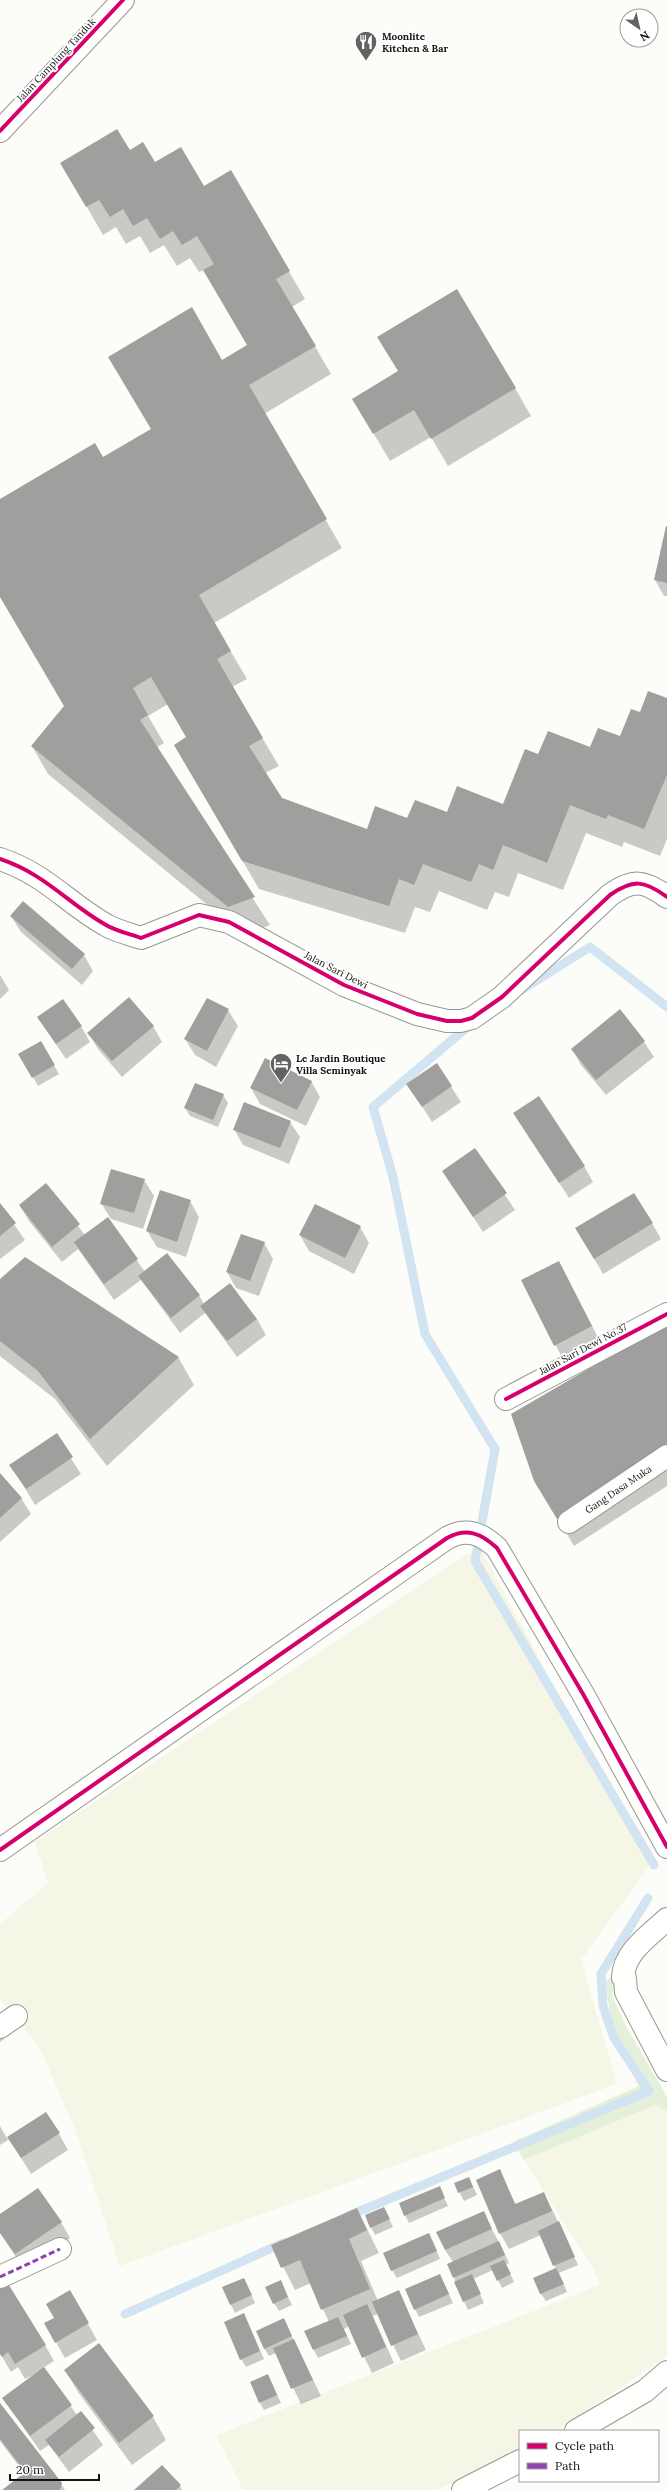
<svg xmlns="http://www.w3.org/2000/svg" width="667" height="2490" viewBox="0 0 667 2490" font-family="Lora,serif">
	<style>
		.farmland { fill: #f6f6e6 }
		.green { fill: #e4f0da }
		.shadow { fill: #0003 }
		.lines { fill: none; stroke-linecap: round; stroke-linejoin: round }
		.stream { stroke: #d2e4f2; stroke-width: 9 }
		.building { fill: #a09f9d }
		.minor-casing { stroke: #979795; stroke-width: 24 }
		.minor { stroke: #fffffe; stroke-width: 22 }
		.quiet { stroke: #8e44ad; stroke-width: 3; stroke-dasharray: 6 3; stroke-linecap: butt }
		.cycleway-casing { stroke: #fff; stroke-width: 6 }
		.cycleway { stroke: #d6006c; stroke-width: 4 }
		.labels { text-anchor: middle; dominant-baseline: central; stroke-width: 4; stroke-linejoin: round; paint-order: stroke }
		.poi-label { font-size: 10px; font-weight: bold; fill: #111; stroke: #fff; text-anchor: start }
		.street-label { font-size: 10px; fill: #111; stroke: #fff }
	</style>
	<rect width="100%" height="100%" fill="#fcfcf8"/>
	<!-- farmland -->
	<path class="farmland" d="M480,1548L650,1865L581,1960L617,2084L120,2266L75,2130L40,2048L0,2000V1924L48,1883L35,1842L464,1556Z
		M655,2105L667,2111V2356L556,2431H520V2449L438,2490H243L216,2435L600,2285L595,2272L524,2160Z"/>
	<!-- green -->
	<path class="green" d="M617,1972L612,1996L626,2026L667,2097V2111L655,2105L524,2160L513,2142L639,2086C620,2055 608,2018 606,1981Z"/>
	<!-- shadow -->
	<path class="shadow" d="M129,151L203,187L231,172L305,299L292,307L331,374L264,414L342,548L214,623L247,679L232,687L279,766L265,773L282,798L367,830L408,820L503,805L539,756L591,749L621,737L640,713L667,699V839L660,856L624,842L622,847L586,833L563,890L518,873L509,897L495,892L487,910L439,891L430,912L415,907L405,933L259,889L175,745L187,738L168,704L148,716L164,743L156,748L270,925L244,935L48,774L32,746L65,706L0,595V500L102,459L152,430L222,361L248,346L204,270L199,272L190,258L177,266L164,245L150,253L140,236L126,244L116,227L103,235L62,164Z
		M515,388L531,416L448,466L431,437L390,461L353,399Z
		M667,528V596H664L655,580Z
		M11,916L84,955L93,971L82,985L21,932Z
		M0,975L9,990L0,999Z
		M228,1010L238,1026L216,1067L195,1055L185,1039Z
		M620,1011L644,1042L654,1057L606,1095L581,1065L572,1049Z
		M38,1018L81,1026L90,1042L66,1059Z
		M153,1026L162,1042L122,1077L98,1049L89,1034Z
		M41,1042L59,1074L38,1086L20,1054Z
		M436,1064L461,1102L432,1122L408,1084Z
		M311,1081L320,1097L306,1126L260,1104L251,1088Z
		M223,1095L228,1103L218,1127L190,1116L185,1108Z
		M290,1122L300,1137L289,1164L243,1145L234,1129Z
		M524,1129L584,1166L593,1182L569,1198Z
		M474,1149L515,1210L483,1232L443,1171Z
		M144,1180L154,1196L143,1229L111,1219L101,1203Z
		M46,1185L85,1235L108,1219L145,1272L199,1295L204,1304L257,1319L266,1335L237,1357L205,1313L180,1333L141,1280L114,1300L78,1249L62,1262L29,1221L20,1206Z
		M190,1201L199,1217L186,1257L157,1247L147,1231Z
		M0,1204L25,1240L0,1259Z
		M652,1223L661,1239L603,1274L577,1229Z
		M360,1227L369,1243L354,1274L309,1251L300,1235Z
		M264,1243L273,1259L259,1296L236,1288L227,1272Z
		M567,1278L601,1343L564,1361L522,1281Z
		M0,1280L178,1357L194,1385L107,1466L55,1399L0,1356Z
		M667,1324V1486L574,1546L535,1481Z
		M56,1435L81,1474L35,1505L11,1465Z
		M0,1474L21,1498L31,1514L0,1542Z
		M0,2031L4,2039L0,2042Z
		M0,2126L8,2140L0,2145Z
		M59,2134L68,2150L31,2174L18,2153Z
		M499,2171L516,2205L543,2193L552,2209L578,2265L559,2273L567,2292L546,2301L541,2294L535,2279L556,2269L541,2235L509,2249L500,2233Z
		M469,2178L477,2195L464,2201L455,2184Z
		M439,2187L448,2206L409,2223L405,2215Z
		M384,2208L393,2227L375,2235L371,2227Z
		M357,2209L379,2253L361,2261L378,2301L398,2291L426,2350L401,2361L378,2314L373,2316L394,2363L372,2373L349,2326L344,2329L351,2344L318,2358L305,2332L329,2322L311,2283L295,2290L272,2245Z
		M483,2212L503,2250L509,2263L506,2265L514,2282L502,2288L493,2270L473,2279L484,2303L468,2310L455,2282L453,2262L445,2250Z
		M0,2215L61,2222L70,2238L24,2269L0,2233Z
		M433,2242L440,2259L397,2278L392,2270Z
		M244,2279L255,2303L235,2313L223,2288Z
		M280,2281L292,2305L279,2311L274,2303Z
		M444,2283L453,2303L419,2317L415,2309Z
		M0,2288L45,2345L54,2361L43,2368L77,2415L80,2412L103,2445L69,2472L49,2445L40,2451L4,2399L41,2371L25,2379L18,2367L11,2372L0,2353Z
		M70,2292L97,2340L65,2358L45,2323L55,2318Z
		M244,2314L264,2359L246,2367L241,2359Z
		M284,2320L321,2396L301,2404L276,2353L269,2356L264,2348Z
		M99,2345L153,2417L166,2440L132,2465L78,2392L65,2370Z
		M272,2383L281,2403L264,2410L260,2403Z
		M0,2404L61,2484L65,2490H4L25,2474L0,2441Z
		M180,2486L182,2490H136Z"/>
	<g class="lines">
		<!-- stream -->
		<path class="stream" d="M523,989L590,947L667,1007
			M471,1024L373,1107L393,1177L425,1334L495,1449L475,1561L654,1865
			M348,2216L649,2091L614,2038L603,2006L601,1974L648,1898
			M125,2314L283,2243"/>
	</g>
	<!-- building -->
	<path class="building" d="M117,129L130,150L143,142L155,162L181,147L204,186L231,170L290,271L276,279L316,346L249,385L327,519L199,595L231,651L217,659L263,738L249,746L282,798L367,829L375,806L407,818L415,800L447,812L457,786L503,804L525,749L538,754L548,731L590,747L598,728L620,736L631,709L640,712L648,691L667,698V775L644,829L608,815L606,819L570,805L547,863L503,845L493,870L479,864L471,882L423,864L414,885L399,879L389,906L242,861L174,745L186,737L151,677L133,688L148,715L140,720L255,897L228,907L31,746L64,706L0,597V499L95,443L103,457L151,429L108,357L192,307L222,360L247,345L203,270L214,264L197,236L182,245L173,231L160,239L147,218L133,226L123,209L110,217L99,200L86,207L60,163Z
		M457,289L516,388L431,439L414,410L373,434L352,399L398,371L377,337Z
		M666,526H667V583L654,580Z
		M23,901L85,954L72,969L10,916Z
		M129,997L154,1026L112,1061L87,1033Z
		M207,998L229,1009L207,1051L184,1039Z
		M63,999L82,1026L56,1044L37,1017Z
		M620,1009L645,1041L596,1080L571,1049Z
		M41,1041L55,1065L32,1078L18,1054Z
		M265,1058L312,1081L297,1110L250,1088Z
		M437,1063L452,1086L422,1107L406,1084Z
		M195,1083L224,1094L213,1120L184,1108Z
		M539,1096L585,1166L559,1183L513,1113Z
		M244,1102L291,1121L280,1148L233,1130Z
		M475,1148L507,1193L473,1217L442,1171Z
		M111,1169L145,1179L134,1213L100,1204Z
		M46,1183L80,1224L52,1247L19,1205Z
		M160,1190L191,1200L177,1242L146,1231Z
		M634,1193L653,1223L594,1259L575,1228Z
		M0,1203L16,1223L0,1236Z
		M315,1204L361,1226L345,1258L299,1235Z
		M108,1217L138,1259L104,1284L74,1242Z
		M241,1234L265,1242L250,1281L226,1272Z
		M167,1253L200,1295L171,1318L138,1276Z
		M25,1257L179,1357L90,1439L38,1371L0,1341V1279Z
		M559,1261L592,1326L554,1346L521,1280Z
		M230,1283L257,1319L227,1341L200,1306Z
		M667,1323V1447L557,1519L534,1481L511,1414Z
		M57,1433L73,1457L26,1489L9,1465Z
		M0,1473L22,1498L0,1518Z
		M46,2112L60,2133L21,2158L7,2137Z
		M500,2169L515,2204L544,2192L552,2211L499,2234L476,2180Z
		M469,2177L473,2187L458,2193L454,2183Z
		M440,2186L445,2198L404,2216L399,2203Z
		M38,2188L62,2222L15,2254L0,2233V2214Z
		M384,2207L390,2219L370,2228L365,2215Z
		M357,2208L367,2230L349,2239L370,2289L321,2310L300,2260L281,2268L271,2245Z
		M484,2211L492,2229L445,2250L436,2232Z
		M559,2221L575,2257L553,2266L538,2231Z
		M429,2233L437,2251L391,2271L383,2253Z
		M499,2241L505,2255L453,2278L447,2264Z
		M504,2260L511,2274L497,2281L490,2266Z
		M556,2268L564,2284L540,2294L533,2278Z
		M440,2274L449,2294L414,2310L405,2289Z
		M472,2274L481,2294L463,2302L454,2282Z
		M244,2278L252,2295L230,2305L222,2287Z
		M281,2280L288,2297L273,2304L265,2287Z
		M7,2282L46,2345L15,2364L8,2352L2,2357L0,2354V2287Z
		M70,2290L89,2323L55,2343L44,2323L54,2318L46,2304Z
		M399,2290L418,2334L391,2346L372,2302Z
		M367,2304L386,2347L362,2358L343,2315Z
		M244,2313L260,2351L240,2360L224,2322Z
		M338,2317L347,2336L313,2350L304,2331Z
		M284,2318L292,2336L264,2349L256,2331Z
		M294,2339L313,2380L291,2389L273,2348Z
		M99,2343L154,2416L119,2443L64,2370Z
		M44,2367L72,2405L30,2436L2,2398Z
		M268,2374L277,2395L259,2403L250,2382Z
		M0,2403L62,2483L60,2490H2L25,2472L0,2439Z
		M81,2411L95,2428L59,2457L45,2440Z
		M162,2465L181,2485L176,2490H134Z"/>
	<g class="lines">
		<!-- minor casing -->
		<g class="minor-casing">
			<g id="minor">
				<path d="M0,131L123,0"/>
				<path d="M0,859C47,875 67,903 106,925C116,931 130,934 141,938L199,915L229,922L344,985L417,1014L447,1021H461L472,1018L502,997L610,895C633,879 644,880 667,897"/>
				<path d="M506,1399L667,1314"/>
				<path id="s1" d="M569,1522L667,1456"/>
				<path d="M0,1850L447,1538C467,1527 482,1534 497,1548L583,1694L667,1847"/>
				<path d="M667,1919C650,1935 624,1952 623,1977L625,1978L626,1992L667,2070"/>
				<path d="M0,2027L16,2016"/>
				<path d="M0,2277L60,2249"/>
				<path d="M576,2431L645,2391L667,2372"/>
				<path d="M463,2490L520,2461"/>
			</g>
		</g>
		<!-- minor -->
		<use href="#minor" class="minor"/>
		<!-- quiet -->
		<path class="quiet" d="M0,2277L60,2249"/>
		<!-- cycleway casing -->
		<g class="cycleway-casing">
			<path id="cycleway" d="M0,131L123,0
				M0,859C47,875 67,903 106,925C116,931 130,934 141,938L199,915L229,922L344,985L417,1014L447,1021H461L472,1018L502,997L610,895C633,879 644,880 667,897
				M506,1399L667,1314
				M0,1850L447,1538C467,1527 482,1534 497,1548L583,1694L667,1847"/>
		</g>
		<!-- cycleway -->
		<use href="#cycleway" class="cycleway"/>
	</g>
	<!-- icons -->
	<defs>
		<g id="restaurant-pin" transform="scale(1.15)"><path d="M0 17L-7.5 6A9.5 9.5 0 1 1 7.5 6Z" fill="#636362" stroke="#fff"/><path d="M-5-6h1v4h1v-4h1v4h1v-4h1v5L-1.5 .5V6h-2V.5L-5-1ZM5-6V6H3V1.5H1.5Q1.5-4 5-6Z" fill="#fff"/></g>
		<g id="hotel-pin" transform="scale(1.15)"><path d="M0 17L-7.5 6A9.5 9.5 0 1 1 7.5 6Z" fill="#636362" stroke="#fff"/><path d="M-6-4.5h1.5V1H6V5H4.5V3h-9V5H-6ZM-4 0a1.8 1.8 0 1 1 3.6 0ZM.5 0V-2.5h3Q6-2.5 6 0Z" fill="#fff"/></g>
	</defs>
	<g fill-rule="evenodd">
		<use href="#restaurant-pin" x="366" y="42"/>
		<use href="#hotel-pin" x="281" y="1064"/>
	</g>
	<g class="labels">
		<!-- poi labels -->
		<g class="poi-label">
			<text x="382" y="36">Moonlite<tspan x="382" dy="12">Kitchen &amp; Bar</tspan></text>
			<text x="296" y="1058">Le Jardin Boutique<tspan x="296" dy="12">Villa Seminyak</tspan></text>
		</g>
		<!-- street labels -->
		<g class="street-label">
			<text transform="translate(56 60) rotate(-47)">Jalan Camplung Tanduk</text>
			<text transform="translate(336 970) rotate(27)">Jalan Sari Dewi</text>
			<text transform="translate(583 1349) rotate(-28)">Jalan Sari Dewi No.37</text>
			<text stroke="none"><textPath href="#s1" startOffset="59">Gang Dasa Muka</textPath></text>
		</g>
	</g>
	<!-- legend -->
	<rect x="519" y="2430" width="140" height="52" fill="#ffffff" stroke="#a0a0a0"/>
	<rect x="527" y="2443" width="20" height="6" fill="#d6006c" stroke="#a0a0a0"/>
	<text x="555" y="2450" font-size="12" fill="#111111">Cycle path</text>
	<rect x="527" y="2463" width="20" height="6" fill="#8e44ad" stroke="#a0a0a0"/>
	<text x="555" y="2470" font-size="12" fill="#111111">Path</text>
	<!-- north arrow -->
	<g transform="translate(639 28) rotate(146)"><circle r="19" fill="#ffffff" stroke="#a0a0a0"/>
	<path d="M0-3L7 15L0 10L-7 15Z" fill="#636362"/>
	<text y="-6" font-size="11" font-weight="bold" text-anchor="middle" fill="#111111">N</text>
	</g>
	<!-- scale -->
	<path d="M10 2474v6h89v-6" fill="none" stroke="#111111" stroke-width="2"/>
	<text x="16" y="2474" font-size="12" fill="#111111" stroke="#ffffff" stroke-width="3" paint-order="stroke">20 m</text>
</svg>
